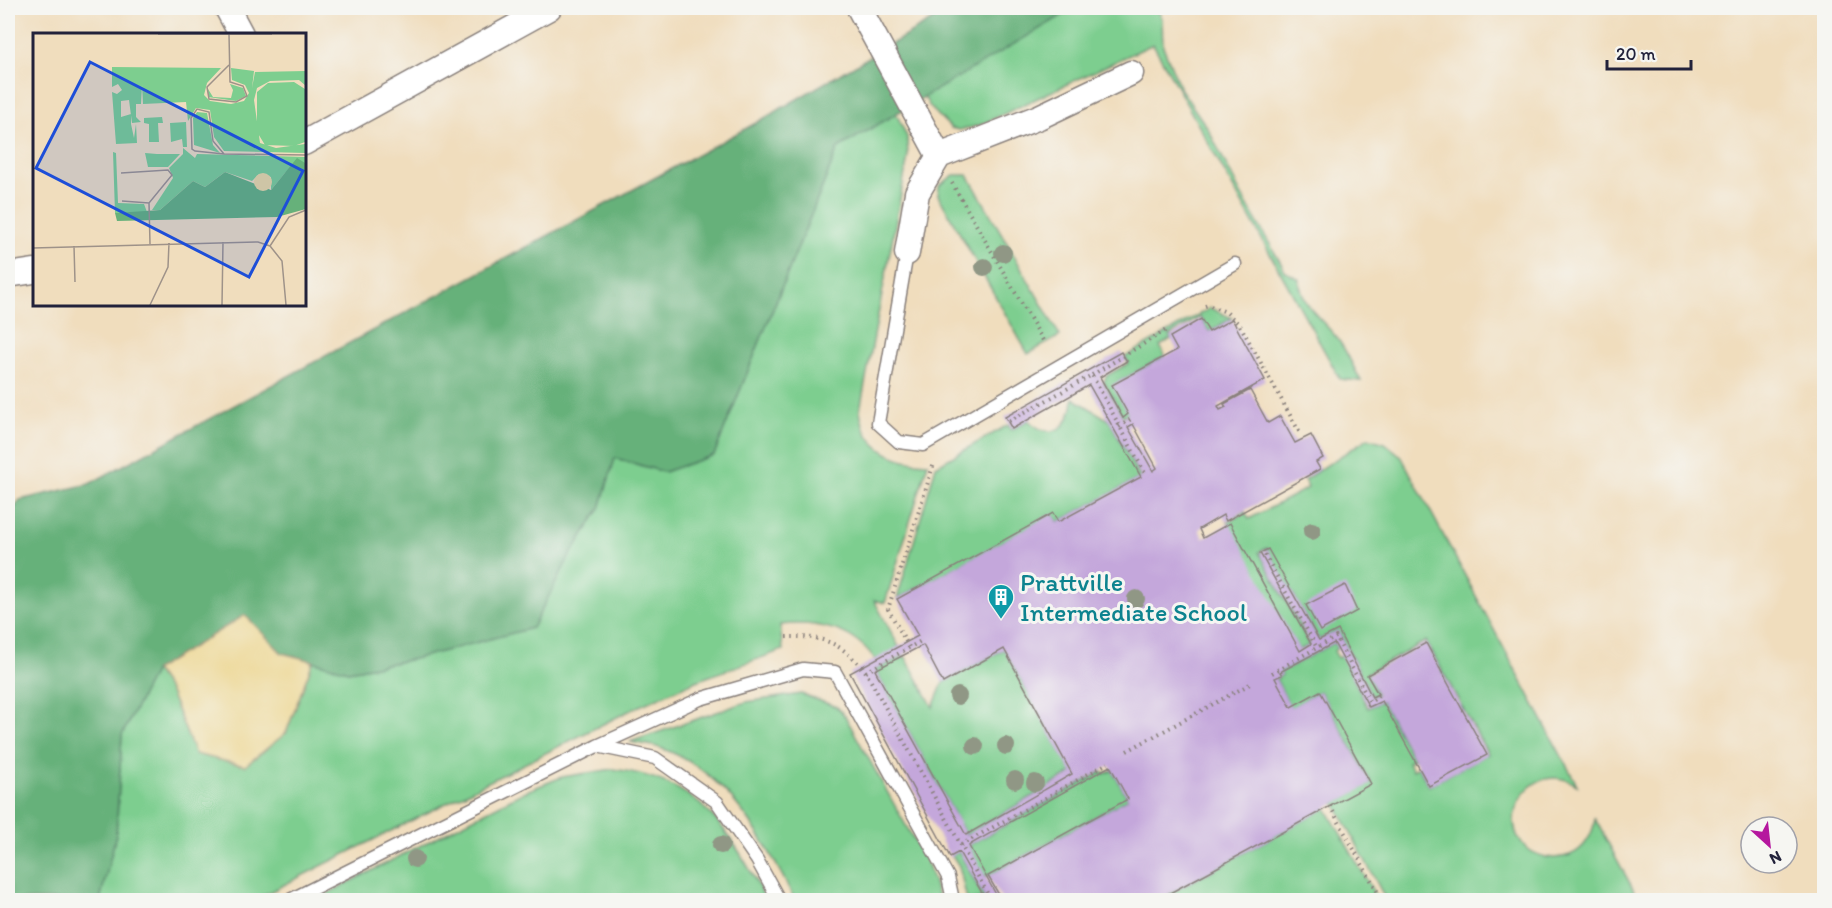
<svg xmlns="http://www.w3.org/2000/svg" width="1832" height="908" viewBox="0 0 1832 908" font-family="Itim,sans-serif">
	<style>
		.green { fill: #7dce8f; stroke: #507865; stroke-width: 1.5 }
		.forest { fill: #66b17a; stroke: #446a5a; stroke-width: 1.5 }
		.sand { fill: #eeda9e; stroke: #887e6c; stroke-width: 1.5 }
		.building { fill: #c4a7db; fill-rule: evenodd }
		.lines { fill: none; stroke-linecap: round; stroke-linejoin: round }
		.service-casing { stroke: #89807c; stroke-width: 15 }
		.minor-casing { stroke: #89807c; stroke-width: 27 }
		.path { stroke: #89807c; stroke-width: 4; stroke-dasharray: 1.5 4.5; stroke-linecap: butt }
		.service { stroke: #fff; stroke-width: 12 }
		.minor { stroke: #fff; stroke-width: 24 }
		.tree { fill: #909785 }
		.labels { text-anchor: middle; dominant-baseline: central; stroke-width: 6; stroke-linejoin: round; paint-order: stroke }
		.culture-label { font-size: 26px; fill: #0d838f; stroke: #f6f6f2; text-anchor: start }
		.inset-road { fill: none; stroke: #9e9289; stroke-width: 1.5 }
		.view { fill: #1d4ed8; fill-opacity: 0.15; stroke: #1d4ed8; stroke-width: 3 }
		.inset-edge { fill: none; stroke: #22223b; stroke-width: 3 }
	</style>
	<rect width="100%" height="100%" fill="#f6f6f2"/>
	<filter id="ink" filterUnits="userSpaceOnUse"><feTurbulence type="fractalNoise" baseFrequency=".0167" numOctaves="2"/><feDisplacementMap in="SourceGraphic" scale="12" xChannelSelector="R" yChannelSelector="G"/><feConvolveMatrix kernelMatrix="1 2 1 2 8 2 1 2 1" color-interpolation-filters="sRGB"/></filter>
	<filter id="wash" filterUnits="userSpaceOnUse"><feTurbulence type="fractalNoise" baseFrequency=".008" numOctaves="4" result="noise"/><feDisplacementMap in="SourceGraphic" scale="24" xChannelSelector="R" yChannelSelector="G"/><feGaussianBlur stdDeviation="1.35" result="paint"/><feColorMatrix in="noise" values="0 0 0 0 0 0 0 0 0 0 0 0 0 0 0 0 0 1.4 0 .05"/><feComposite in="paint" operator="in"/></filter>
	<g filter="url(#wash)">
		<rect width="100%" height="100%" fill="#f0ddbd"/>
		<!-- green -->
		<path class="green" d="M1069,8H1157L1162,19L1163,46L1180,88L1208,129L1241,194L1286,272L1299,279C1301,306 1322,319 1337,338C1347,351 1353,367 1361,381L1340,379L1153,44L978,126L959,130L951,128L930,107L919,88Z
			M896,113L907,137L908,157L860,410C864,448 894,462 928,463L885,603L874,600L899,647L876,661C855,628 815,621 780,625L783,650L696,681L635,708L254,900H100L116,835L122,735L155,670L170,692L195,754L286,733L313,661L348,671L414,659L571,554L600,508L615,458L664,472L714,455L838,148Z
			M954,175H968L1060,336L1028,354L938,195L939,186Z
			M1210,308L1232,318L1209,332L1200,317L1170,335L1171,339L1160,346L1165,356L1113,385L1128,413L1123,416L1104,382L1106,376L1129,363L1125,357Z
			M1073,398L1109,420L1140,478L1058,522L1053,514L897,599L936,466L1008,425L1011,430L1028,420C1052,443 1072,427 1073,398Z
			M1368,438L1385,443L1401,456L1577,785C1527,754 1486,834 1539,855C1549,859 1559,859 1570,855C1585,849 1593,834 1595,819L1639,900H1386L1335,803L1371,783L1320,691L1291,708L1276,679L1282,675L1280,672L1334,643L1337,648L1334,651L1338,658L1342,656L1368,708L1382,701L1413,759L1408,762L1413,770L1418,767L1429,786L1488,754L1426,641L1367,673L1377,694L1372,696L1338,630L1319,640L1267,548L1259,552L1310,645L1299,650L1228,522L1245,512L1249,519L1308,488L1304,480Z
			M1004,649L1072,773L966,835L875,670L905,656L933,707L943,683Z
			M801,694L837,707L845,716L929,867L939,900H795C766,843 730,775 666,750C655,745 642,744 630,742L746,702Z
			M613,769C700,779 729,829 766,900H315L524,792L562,777Z
			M1112,770L1128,799L988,876L984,875L969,846L971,844L1102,772L1104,774Z
			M1326,808L1378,900H1158Z
			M959,852L985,900H967L959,866L952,855Z"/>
		<!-- forest -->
		<path class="forest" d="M953,8H1075L838,148L714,455L664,472L615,458L600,508L571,554L532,628L414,659L348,671L282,653L244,616L155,670L122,735L116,835L100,900H8V516L20,500L89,484L756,123Z"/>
		<!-- sand -->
		<path class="sand" d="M245,615L282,653L313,661L286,733L245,766L195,754L170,692L155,670Z"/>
		<g id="blocks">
			<!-- building -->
			<path class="building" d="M1201,319L1209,332L1232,319L1265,380L1218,406L1220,410L1226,407L1224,404L1250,390L1268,423L1280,416L1295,443L1311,435L1323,458L1316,462L1320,469L1226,521L1223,515L1199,529L1203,538L1230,523L1300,651L1311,644L1260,553L1268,549L1319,640L1338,630L1372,697L1378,694L1367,675L1426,643L1487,755L1429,786L1382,701L1369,707L1334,643L1280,672L1282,675L1275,678L1291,707L1320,691L1371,784L1157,900H1002L988,876L1128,799L1110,766L971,844L969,846L999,900H986L959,852L950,857L850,673L918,636L897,599L1053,513L1058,522L1141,477L1089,385L1012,429L1005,417L1121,352L1127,361L1100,377L1123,418L1128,414L1112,385L1177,350L1170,337ZM1133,424L1157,468L1153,471L1128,427ZM923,645L943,683L1004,649L1072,774L966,835L875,670Z
				M1345,585L1357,611L1320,631L1306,605Z"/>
		</g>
	</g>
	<g filter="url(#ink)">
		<use href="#blocks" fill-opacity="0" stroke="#89807c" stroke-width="1.5"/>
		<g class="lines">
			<!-- service casing -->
			<g class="service-casing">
				<path id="service" d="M907,253L878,423L899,442L923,445L1235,264
					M597,746L655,758L717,802L757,860L779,900
					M290,900L597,746L700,699L803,669L835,672L948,877L953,900"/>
			</g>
			<!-- minor casing -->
			<g class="minor-casing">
				<path id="minor" d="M227,8L241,34
					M859,8L939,156
					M304,143L549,8
					M907,253L917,193L939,156L1039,117L1131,73
					M8,275L34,271"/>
			</g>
			<!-- path -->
			<path class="path" d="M952,183L1045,344
				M1205,306L1208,305L1226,312L1240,325L1301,435
				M1092,375L1168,329
				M1009,421L1092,375L1146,475
				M1119,427L1131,419
				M1265,555L1317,648
				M786,637C825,636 840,642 866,672L991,900
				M909,647L888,609L934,463
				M866,672L921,641
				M1272,673L1336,637L1370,702L1379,696
				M1127,751L1250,684
				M1330,806L1382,900
				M961,845L1108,763"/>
			<!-- service -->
			<use href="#service" class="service"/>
			<!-- minor -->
			<use href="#minor" class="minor"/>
		</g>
		<!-- trees -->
		<g class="tree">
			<circle cx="1003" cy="253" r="9"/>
			<circle cx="984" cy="267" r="9"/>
			<circle cx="1312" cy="531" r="9"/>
			<circle cx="1136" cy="599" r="9"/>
			<circle cx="958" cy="696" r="9"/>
			<circle cx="975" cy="746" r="9"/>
			<circle cx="1006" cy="746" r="9"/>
			<circle cx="1015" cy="780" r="9"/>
			<circle cx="1035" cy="783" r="9"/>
			<circle cx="721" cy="845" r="9"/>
			<circle cx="415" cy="859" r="9"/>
		</g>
	</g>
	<!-- icons -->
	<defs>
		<g id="building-pin" transform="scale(1.35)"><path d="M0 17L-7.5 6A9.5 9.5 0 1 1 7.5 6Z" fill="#0f9aa8" stroke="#f6f6f2"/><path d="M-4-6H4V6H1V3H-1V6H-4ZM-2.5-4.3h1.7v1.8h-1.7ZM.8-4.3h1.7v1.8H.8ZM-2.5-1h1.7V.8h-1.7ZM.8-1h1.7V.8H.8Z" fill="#fff"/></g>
	</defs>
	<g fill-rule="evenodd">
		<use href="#building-pin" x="1001" y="597"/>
	</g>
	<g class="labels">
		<!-- culture labels -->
		<g class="culture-label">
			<text x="1020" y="582">Prattville<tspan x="1020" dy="30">Intermediate School</tspan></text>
		</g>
	</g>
	<!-- overview -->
	<g transform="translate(33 33)">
		<rect width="273" height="273" fill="#f0ddbd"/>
		<path d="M79,34L188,35L174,50L171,62L177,68L198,71L211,68L216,60L212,52L199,47L198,35L221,38L219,55L222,39L273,38V53L266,47L237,48L224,55L221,67L227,110L243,115L272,111L273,120L191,118L181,104L177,77L163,75L155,88L153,69L110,71L109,52L108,71H103V84L108,89L99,90L96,67L88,68V84L98,81V91L101,105L103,91L104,110L83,111L79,59L84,61L89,57L85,51L79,54ZM261,49L272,56V109L261,113L232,112L224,99V59L235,50ZM197,51L210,55L213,63L203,68L175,64V56L180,64L198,65L200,57ZM164,79L174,80L180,112L187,120L161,112L160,85ZM129,84L130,90H125L126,109H116V91L111,90V85ZM153,89L154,114H150L149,106L138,109L137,90ZM150,115L162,125L164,121L273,124V140L272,130L252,140L238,157V144L226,141L219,148L192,139L172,154L160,148L127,177H119L140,145L136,135L150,121ZM80,119L83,120L85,170L111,171L114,179L82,180ZM112,120L124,121H147L135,134H115Z" fill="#7dce8f"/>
		<path d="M264,125L272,130L273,176L244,184L84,188L82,180L127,177L160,148L172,154L192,139L238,157Z" fill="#66b17a"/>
		<path d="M221 149a9 9 0 1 1 18 0a9 9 0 1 1-18 0Z" fill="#eeda9e"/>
		<path class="inset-road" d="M125,1H239M196,1L197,49L210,53L214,63L203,69L176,66L174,54L196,32M191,121L180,108L176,79L164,76L158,85L159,116L162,118L191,121L273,122M88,140L135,137L139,142L116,170L89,168M116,170L117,211M41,213L42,249M237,213L256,184L273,177M0,215L225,209L237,213L249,228L253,272M117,272L135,234L136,210M189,272L190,209"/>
		<path class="view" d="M57,29L270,138L216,244L3,135Z"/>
		<rect width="273" height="273" class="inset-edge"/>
	</g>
	<!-- margin -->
	<rect width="1832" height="908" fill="none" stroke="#f6f6f2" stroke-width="30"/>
	<!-- north arrow -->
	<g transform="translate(1769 845) rotate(153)"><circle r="28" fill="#f6f6f2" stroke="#a1a1a9" stroke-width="1.5"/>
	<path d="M0-4.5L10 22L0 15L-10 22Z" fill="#b5179e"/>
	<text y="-9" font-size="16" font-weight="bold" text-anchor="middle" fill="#22223b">N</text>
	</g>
	<!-- scale -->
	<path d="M1607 60v9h84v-9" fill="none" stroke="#22223b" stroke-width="3"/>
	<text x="1616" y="60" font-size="18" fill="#22223b" stroke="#f6f6f2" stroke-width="4.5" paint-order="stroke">20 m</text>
</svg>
